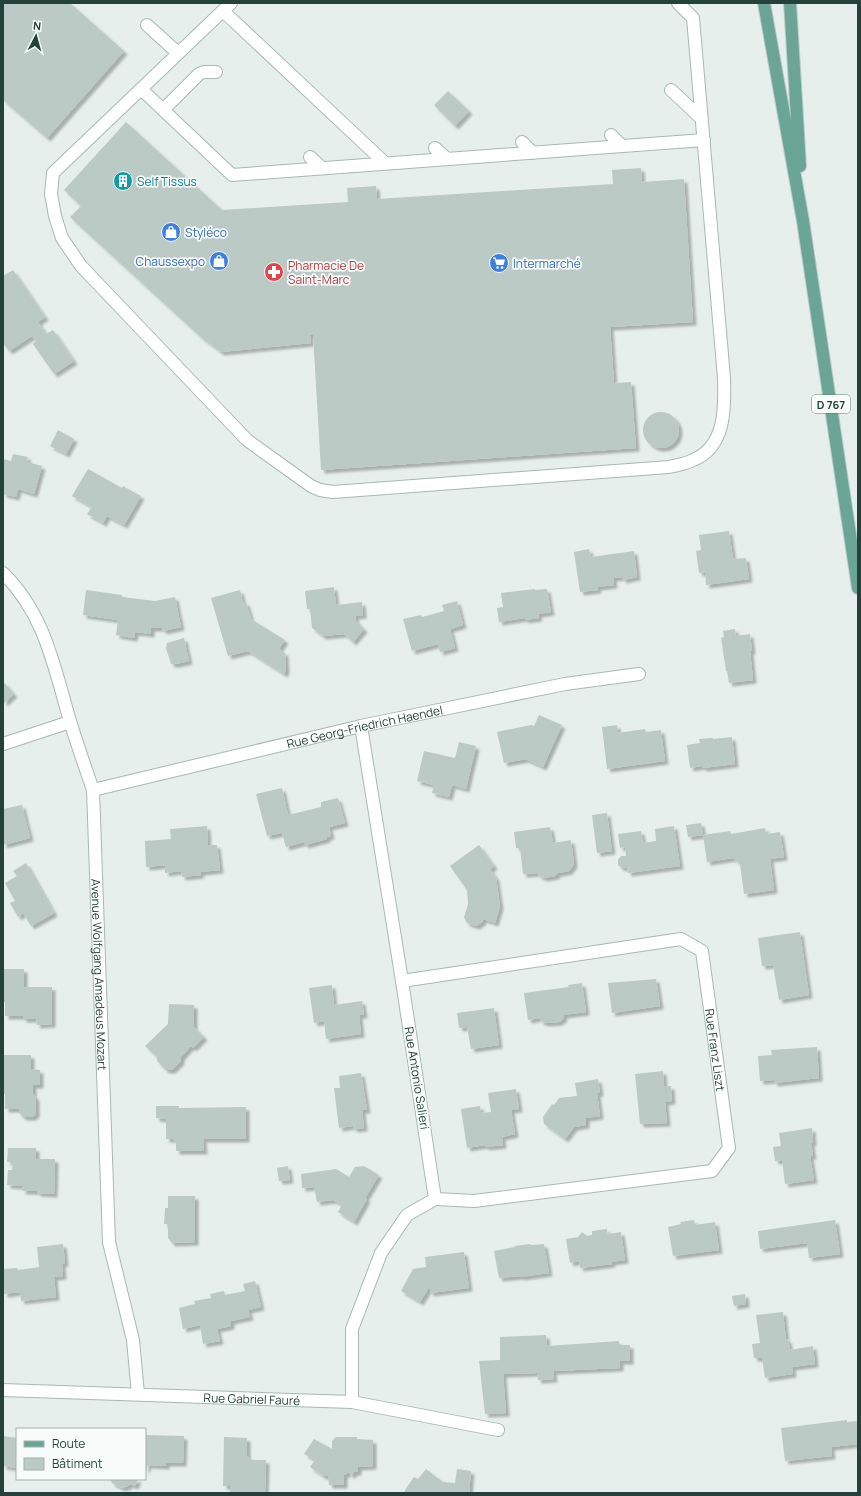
<svg xmlns="http://www.w3.org/2000/svg" width="861" height="1496" viewBox="0 0 861 1496" font-family="Manrope,sans-serif">
	<style>
		.building { fill: #bbcac4; filter: url(#shadow) }
		.lines { fill: none; stroke-linecap: round; stroke-linejoin: round }
		.service-casing { stroke: #a8b8b2; stroke-width: 14 }
		.minor-casing { stroke: #a8b8b2; stroke-width: 14 }
		.primary-casing { stroke: #c2cac8; stroke-width: 14 }
		.service { stroke: #fff; stroke-width: 12 }
		.minor { stroke: #fff; stroke-width: 12 }
		.primary { stroke: #6aa596; stroke-width: 12 }
		.labels { text-anchor: middle; dominant-baseline: central; stroke-width: 3.5; stroke-linejoin: round; paint-order: stroke }
		.shield { fill: #f7fbf9; stroke: #637a73; stroke-width: 1 }
		.shield-label { font-size: 11px; font-weight: bold; fill: #24423a }
		.culture-label { font-size: 12px; fill: #0d838f; stroke: #f7fbf9; text-anchor: start }
		.shop-label { font-size: 12px; fill: #366cbe; stroke: #f7fbf9; text-anchor: start }
		.health-label { font-size: 12px; fill: #be3a42; stroke: #f7fbf9; text-anchor: start }
		.street-label { font-size: 12px; fill: #24423a; stroke: #f7fbf9 }
	</style>
	<defs>
		<filter id="shadow"><feDropShadow dx="3.5" dy="3.5" stdDeviation="1" flood-color="#0004"/></filter>
	</defs>
	<rect width="100%" height="100%" fill="#e6efeb"/>
	<!-- building -->
	<path class="building" d="M3,3H70L124,51L47,138L3,100Z
		M448,91L469,111L455,126L434,105Z
		M126,122L222,210L348,202L347,188L376,186L377,199L613,184L612,170L641,168L642,182L684,179L693,322L610,327L614,383L631,382L636,448L321,470L313,335H310L311,343L221,352L202,338L70,217L81,206L64,190Z
		M13,270L45,317L38,322L46,334L53,330L74,361L54,374L33,344L36,341L32,336L9,351L3,343V276Z
		M643 430a18 18 0 1 1 36 0a18 18 0 1 1-36 0Z
		M58,430L74,439L66,454L50,446Z
		M13,454L28,457L27,462L42,466L34,494L18,489L16,497L3,494V459L11,461Z
		M88,469L122,488L123,486L141,496L124,525L107,516L103,523L87,514L92,507L72,496Z
		M729,531L733,559L746,558L749,579L706,585L705,572L699,573L696,551L701,550L699,535Z
		M589,549L591,557L634,551L637,577L623,580L622,577L613,578L614,585L597,587L598,590L580,592L574,552Z
		M334,587L336,605L362,602L363,615L355,616L356,621L364,629L353,642L344,634L323,636L312,628L310,609H307L305,591Z
		M535,589V590L547,589L551,612L538,614L539,618L525,620V618L499,622L497,608L503,607L501,593Z
		M86,590L122,595V597L155,601L175,597L181,627L163,631L162,628H151V634L135,632L134,638L116,635L118,620L83,615Z
		M240,590L243,603L246,602L251,619L285,640L279,649L285,653L286,670L284,674L248,651L228,656L211,598Z
		M457,601L463,625L450,629L455,648L440,652L438,644L412,651L403,619L421,615L422,617L444,611L442,605Z
		M735,629L736,636L750,634L752,651H750L753,680L729,683L727,671H726L721,638L724,637L723,631Z
		M184,638L189,661L176,664H171L166,648L167,643Z
		M3,681L14,694L4,703L3,701Z
		M539,715L562,725L543,767L526,759L504,763L497,732L531,725L534,726Z
		M617,725L618,733L645,729L646,732L661,730L665,761L607,769L602,727Z
		M732,737L735,764L703,768L702,766L690,768L687,745L700,743L699,739L713,738V739Z
		M459,742L476,746L466,789L452,785L449,797L432,793L434,785L417,781L424,751L455,758Z
		M282,788L288,815L321,807V802L338,798L345,823L329,827L331,836L327,837V839L305,845L304,842L286,847L282,833L267,836L256,794Z
		M22,805L30,838L3,845V809Z
		M607,813L612,851L597,853L592,815Z
		M701,823L703,835L688,837L686,825Z
		M207,826L208,845H217L220,870L200,872L201,875L182,877L181,871L165,873V865L146,867L145,841L171,839L170,829Z
		M674,826L680,866L628,873L627,867L622,868L618,865V860L621,856H626L625,847L620,848L618,834L641,831L643,843L656,841L655,829Z
		M550,827L553,843L571,840L574,864L569,871L558,873L555,876L544,878L538,875V873L523,874L520,848H516L514,832Z
		M765,828L766,834L780,832L784,857L770,859L774,890L744,894L740,864L733,858L707,862L703,835L730,831L731,834Z
		M479,845L494,866L490,869L496,878L500,906L495,923L483,919L482,922L476,926L467,923L464,917L468,904L467,890L450,866Z
		M26,863L54,913L31,926L23,913L18,917L10,903L15,901L5,883L17,876L13,871Z
		M800,932L809,995L779,1000L773,965L762,966L758,938Z
		M3,969H24V987H52V1024L37,1025L36,1019H23V1016H5V1002H3Z
		M656,979L660,1006L612,1013L608,983Z
		M582,983L586,1012L563,1015L564,1018L559,1022L545,1023L540,1021V1018L528,1020L524,993L569,987L568,985Z
		M332,985L334,1005L362,1001L364,1015H359L361,1034L326,1039L324,1021L314,1023L309,988Z
		M169,1004L194,1005V1027L204,1037L193,1048L191,1046L181,1057V1061L172,1070H166L157,1061V1057L145,1046L168,1024Z
		M494,1008L499,1045L471,1049L467,1027L459,1028L457,1013Z
		M817,1047L819,1078L774,1083V1080L760,1081L758,1056L772,1055L771,1050Z
		M3,1055H31V1069L40,1070V1085H33V1094L36,1098V1114L32,1117H23L19,1113V1109H5V1094H3Z
		M663,1071L664,1086H671L672,1101L665,1102L667,1123L640,1124L635,1074Z
		M361,1073L367,1110H362L364,1128L354,1129L353,1126L339,1128L334,1088H340L339,1076Z
		M598,1079L600,1093H597L600,1116L586,1118V1125L574,1127L565,1139L544,1124L543,1117L552,1104L554,1105L559,1098L577,1096L575,1083Z
		M516,1089L519,1109L511,1110L515,1134L502,1137L503,1145L486,1147L485,1145L467,1148L461,1109L480,1106L481,1113L491,1112L488,1093Z
		M156,1106H179V1108L246,1107V1139H203L204,1151H176V1142L173,1139H166V1119L156,1118Z
		M812,1128L813,1142L811,1143L813,1156H810L814,1180L785,1184L782,1160L775,1161L773,1147L781,1146L779,1133Z
		M8,1148H36V1159H55L54,1194L37,1193V1191H22L23,1186L7,1185L8,1170H12L13,1162H7Z
		M288,1166L290,1180L279,1181L277,1168Z
		M364,1166L379,1175L365,1198L367,1199L354,1222L338,1212L342,1205L333,1200L317,1202L314,1187L302,1188L301,1174L336,1169L349,1177L355,1167Z
		M168,1196H195V1242L172,1243L168,1238V1224H164L165,1208H168Z
		M694,1220L695,1225L715,1222L719,1250L673,1256L668,1227L681,1224L680,1222Z
		M835,1220L840,1254L809,1258L807,1243L760,1249L758,1231Z
		M607,1229V1234L621,1232L625,1260L611,1262L612,1264L580,1268L579,1261L570,1263L566,1239L578,1237L582,1232L587,1236L592,1235V1231Z
		M63,1244L65,1263L62,1264L63,1276L54,1277L56,1297L21,1301L20,1292L4,1294L3,1269L17,1268L18,1270L39,1267L37,1247Z
		M530,1244L531,1245L544,1244L549,1273L520,1277V1276L499,1278L494,1251L515,1247L514,1246Z
		M464,1252L469,1288L430,1293V1289H428L420,1302L401,1291L413,1269L426,1267L425,1257Z
		M255,1281L261,1307L248,1310L250,1317L231,1321V1326L217,1329L220,1341L203,1344L200,1325L183,1329L179,1308L195,1304L194,1301L211,1298L210,1294L224,1291L225,1295L245,1291L243,1284Z
		M745,1294L746,1304L734,1306L732,1296Z
		M783,1312L786,1340L788,1339L790,1350L813,1346L815,1364L792,1367L793,1374L765,1378L762,1358H754L752,1344L760,1343L756,1315Z
		M546,1335L547,1346L619,1341V1345H630V1361H620V1368L553,1371L554,1379L538,1380L537,1373L503,1374L506,1413L485,1414L479,1361L500,1360V1337Z
		M847,1420V1422L858,1421V1444L831,1447L832,1456L785,1461L781,1428Z
		M145,1435L184,1436L183,1463H166V1466L148,1465L145,1471Z
		M3,1436L17,1438V1468L3,1466Z
		M224,1437L247,1438V1456L251,1460H266L265,1493H230V1486H223Z
		M336,1437H357V1439L373,1440V1466L358,1467V1472H354L351,1476L349,1472L344,1475V1485H329L328,1476H323L310,1467L315,1460L304,1454L314,1439L332,1449V1441Z
		M426,1469L443,1482L455,1483L457,1469L471,1471L469,1493H405V1490L414,1477L418,1479Z
		M110,1479H138L135,1486L129,1484L128,1486L122,1488L112,1483Z"/>
	<g class="lines">
		<!-- service casing -->
		<g class="service-casing">
			<path id="service" d="M231,3L53,173L51,194L55,216L62,238L81,266L247,440L311,486L320,490L333,492L669,467C677,465 686,464 693,460C726,447 725,407 724,378L693,18L678,3
				M223,11L385,163
				M147,25L178,53
				M141,89L232,175L704,140
				M671,90L702,119
				M163,110L199,74L204,72H216
				M611,135L622,146
				M522,142L533,153
				M435,148L447,159
				M310,157L322,168"/>
		</g>
		<!-- minor casing -->
		<g class="minor-casing">
			<g id="minor">
				<path id="s1" d="M3,573C45,614 54,667 70,721C77,744 85,767 93,790L109,1242L133,1340L138,1394"/>
				<path d="M3,744L70,722"/>
				<path id="s2" d="M93,790L361,726L565,684L639,674"/>
				<path id="s3" d="M402,981L681,939L702,951L729,1148L712,1171L474,1201L435,1199"/>
				<path id="s4" d="M3,1390L352,1402L498,1430"/>
				<path d="M352,1402V1329L381,1253L407,1215L435,1199L402,981L361,726"/>
			</g>
		</g>
		<!-- primary casing -->
		<g class="primary-casing">
			<path id="primary" d="M764,3L803,221L858,588
				M790,3L800,166"/>
		</g>
		<!-- service -->
		<use href="#service" class="service"/>
		<!-- minor -->
		<use href="#minor" class="minor"/>
		<!-- primary -->
		<use href="#primary" class="primary"/>
	</g>
	<!-- icons -->
	<defs>
		<g id="building-disc" transform="scale(1)"><circle r="9.5" fill="#0f9aa8" stroke="#f7fbf9"/><path d="M-4-6H4V6H1V3H-1V6H-4ZM-2.5-4.3h1.7v1.8h-1.7ZM.8-4.3h1.7v1.8H.8ZM-2.5-1h1.7V.8h-1.7ZM.8-1h1.7V.8H.8Z" fill="#fff"/></g>
		<g id="shop-disc" transform="scale(1)"><circle r="9.5" fill="#3f7fe0" stroke="#f7fbf9"/><path d="M-5-2.5h2.3a2.7 3.5 0 0 1 5.4 0H5L5.5 6h-11ZM-1.5-2.5h3a1.5 2.3 0 0 0-3 0Z" fill="#fff"/></g>
		<g id="supermarket-disc" transform="scale(1)"><circle r="9.5" fill="#3f7fe0" stroke="#f7fbf9"/><path d="M-6-5.5h2.5l.6 2H6L4.5 2H-2.5L-4.4-4H-6ZM-1.5 3.2a1.3 1.3 0 1 0 .1 0ZM3 3.2a1.3 1.3 0 1 0 .1 0Z" fill="#fff"/></g>
		<g id="pharmacy-disc" transform="scale(1)"><circle r="9.5" fill="#e0444e" stroke="#f7fbf9"/><path d="M-2-6h4v4h4v4h-4v4h-4v-4h-4v-4h4Z" fill="#fff"/></g>
	</defs>
	<g fill-rule="evenodd">
		<use href="#building-disc" x="123" y="181"/>
		<use href="#shop-disc" x="171" y="232"/>
		<use href="#shop-disc" x="219" y="261"/>
		<use href="#supermarket-disc" x="499" y="263"/>
		<use href="#pharmacy-disc" x="274" y="272"/>
	</g>
	<g class="labels">
		<!-- shield labels -->
		<rect class="shield" x="812" y="395" width="38" height="18" rx="3"/>
		<g class="shield-label">
			<text x="831" y="404">D 767</text>
		</g>
		<!-- culture labels -->
		<g class="culture-label">
			<text x="137" y="181">Self Tissus</text>
		</g>
		<!-- shop labels -->
		<g class="shop-label">
			<text x="185" y="232">Styléco</text>
			<text x="205" y="261" text-anchor="end">Chaussexpo</text>
			<text x="513" y="263">Intermarché</text>
		</g>
		<!-- health labels -->
		<g class="health-label">
			<text x="288" y="265">Pharmacie De<tspan x="288" dy="14">Saint-Marc</tspan></text>
		</g>
		<!-- street labels -->
		<g class="street-label">
			<text stroke="none"><textPath href="#s2" startOffset="279">Rue Georg-Friedrich Haendel</textPath></text>
			<text stroke="none"><textPath href="#s1" startOffset="422">Avenue Wolfgang Amadeus Mozart</textPath></text>
			<text stroke="none"><textPath href="#s3" startOffset="406">Rue Franz Liszt</textPath></text>
			<text transform="translate(417 1078) rotate(81)">Rue Antonio Salieri</text>
			<text stroke="none"><textPath href="#s4" startOffset="249">Rue Gabriel Fauré</textPath></text>
		</g>
	</g>
	<!-- border -->
	<rect width="861" height="1496" fill="none" stroke="#24423a" stroke-width="8"/>
	<!-- legend -->
	<rect x="16" y="1428" width="130" height="52" fill="#f7fbf9" stroke="#a3b1ad"/>
	<rect x="24" y="1441" width="20" height="6" fill="#6aa596" stroke="#a3b1ad"/>
	<text x="52" y="1448" font-size="12" fill="#24423a">Route</text>
	<rect x="24" y="1458" width="20" height="12" fill="#bbcac4" stroke="#a3b1ad"/>
	<text x="52" y="1468" font-size="12" fill="#24423a">Bâtiment</text>
	<!-- north arrow -->
	<g transform="translate(36 36) rotate(6)" stroke="#f7fbf9" stroke-width="3" paint-order="stroke">
	<path d="M0-3L7 15L0 10L-7 15Z" fill="#24423a"/>
	<text y="-6" font-size="11" font-weight="bold" text-anchor="middle" fill="#24423a">N</text>
	</g>
</svg>
